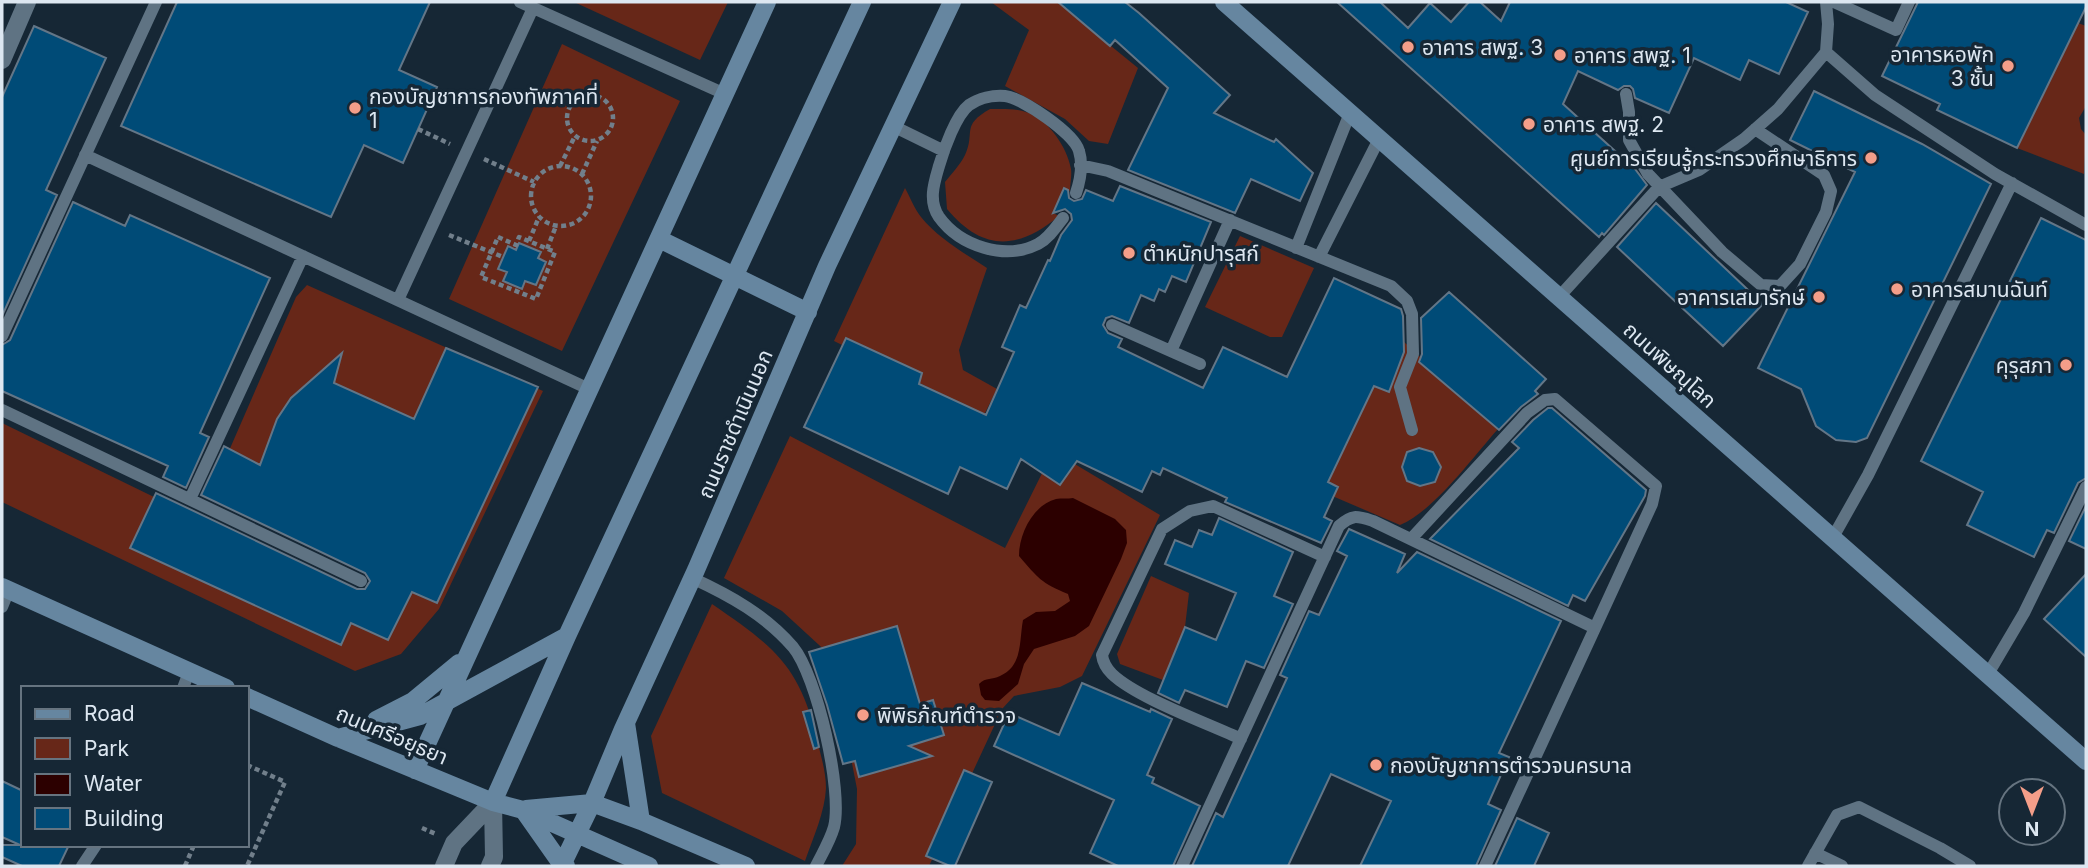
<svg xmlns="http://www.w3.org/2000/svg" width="2088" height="868" viewBox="0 0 2088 868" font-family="Inter,'Noto Sans Thai',sans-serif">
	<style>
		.green { fill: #672718 }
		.water { fill: #2c0000 }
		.building { fill: #004b77; stroke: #637687; stroke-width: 2 }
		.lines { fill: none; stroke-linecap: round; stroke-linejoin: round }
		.path { stroke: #717f8b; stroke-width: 4.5; stroke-dasharray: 5 3.5; stroke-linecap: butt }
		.service { stroke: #5f7383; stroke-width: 12 }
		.minor { stroke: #5f7383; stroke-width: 18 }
		.secondary { stroke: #6686a0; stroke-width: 18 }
		.poi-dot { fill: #f49e89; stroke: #162735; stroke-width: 2.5 }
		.labels { text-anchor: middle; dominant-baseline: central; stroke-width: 7; stroke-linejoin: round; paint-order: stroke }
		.poi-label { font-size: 21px; fill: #dde7f1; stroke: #162735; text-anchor: start }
		.street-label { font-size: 21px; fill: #dde7f1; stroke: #162735 }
	</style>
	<rect width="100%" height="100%" fill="#162735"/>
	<!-- green -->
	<path class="green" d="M574,2H728L700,60Z
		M991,2H1057L1138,68L1108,144L1089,141L1065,119L1005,86L1029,30Z
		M2078,23L2086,26V106L2079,118L2081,129L2086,135L2084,174L2017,148Z
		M562,44L680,101L562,351L449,299Z
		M990,109C1003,109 1017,108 1029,113C1049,121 1067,147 1071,169C1072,176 1070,184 1070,191L1064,189L1053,213L1059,216C1018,250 983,252 947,209L945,182C952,173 960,165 965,155C976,132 960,126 990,109Z
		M905,188C910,197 914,208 921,217C938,238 964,253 987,268L959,350L963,370L997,389L984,415L834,341Z
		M1240,236L1314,268L1282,337H1270L1205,307Z
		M307,285L543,391L439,609L401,654L355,671L2,502V423L154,497L365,594L375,575L211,492L296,297Z
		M1390,329L1498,429C1472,458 1434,511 1400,525L1316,489Z
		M790,436L1005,548L1053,451L1160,515L1082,676L1060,687L1014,696L1002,709L929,866H842L856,844L857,789L831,656L782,611L724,578Z
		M1151,576L1189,593L1185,627L1163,680L1120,664L1117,654Z
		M712,604C773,646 800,665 817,740C821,756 826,772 826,788C825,812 813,838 805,861L662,793L651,736Z"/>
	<!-- water -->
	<path class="water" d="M1073,498L1115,519L1126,530L1127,543L1121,559L1089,626L1075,636L1034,649L1024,664L1018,684L999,701L985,700L981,695L979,684C986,677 992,680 1000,676C1023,666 1019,641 1023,620L1036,612L1055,611L1070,601L1068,594C1041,583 1038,578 1019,556C1019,534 1033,505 1056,499C1061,498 1068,499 1073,498Z"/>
	<!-- building -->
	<path class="building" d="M177,2H430L399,70L437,87L403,163L364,145L331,217L121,126Z
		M1058,2H1125L1139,13L1230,95L1214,113L1274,142L1276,139L1313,173L1300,201L1251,179L1235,213L1128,170L1168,88L1115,40L1110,46Z
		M1337,2H1380L1408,28L1430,3L1451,22L1469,2H1480L1501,21L1510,2H1786L1808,12L1779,74L1749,60L1740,80L1694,58L1669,113L1635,98L1633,89L1630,86H1624L1618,90L1578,71L1563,104L1635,169L1647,185L1604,235L1602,233L1599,237Z
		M2086,2V7L2017,148L1937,110L1940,104L1882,76L1918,2Z
		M34,26L106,58L46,190L57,195L2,316V97Z
		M1814,91L1922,144L1991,184L1867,438L1856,442L1836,440L1816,426L1801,389L1758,368L1855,172L1790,140Z
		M1120,186L1211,222L1186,282L1172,276L1165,292L1159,289L1154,301L1141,295L1129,323L1112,316L1106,318L1103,325L1108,333L1122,339L1118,347L1203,388L1223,347L1287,377L1334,278L1401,309L1403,316L1404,352L1389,392L1374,386L1328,482L1338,487L1324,517L1332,521L1321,543L1225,502L1227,498L1163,468L1160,475L1152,471L1142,492L1077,461L1060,485L1021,459L1007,489L960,467L948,494L804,427L846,338L922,373L919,384L986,415L1014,352L1002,347L1020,305L1026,308L1048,260L1050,261L1061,235L1072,220L1071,214L1065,209L1053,213L1064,188L1068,190L1069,198L1074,201L1082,199L1086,190L1113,201Z
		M73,202L125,226L130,215L270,278L200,433L209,437L186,488L163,477L168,466L2,391V345L10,340Z
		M1656,203L1763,304L1723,346L1617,247Z
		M2041,218L2086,240V478L2078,483L2054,533L2047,530L2034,557L1967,525L1983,492L1921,461Z
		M519,243L541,252L538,258L546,262L536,285L525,281L522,289L503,281L507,272L498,269L508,246L516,250Z
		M1449,292L1546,379L1535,391L1538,394L1521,407L1499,430L1419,362L1422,354L1421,318Z
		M446,348L538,387L437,603L412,592L388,640L351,623L341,645L130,548L156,493L357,589H365L370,581L365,573L201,495L224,446L260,465L277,419L291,398L342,353L334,383L414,419Z
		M1548,408H1552L1646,490L1645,496L1585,601L1573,595L1568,606L1430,539L1519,448L1512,442L1533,420Z
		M1419,448L1433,452L1441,467L1435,482L1420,486L1407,481L1402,467L1407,452Z
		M2086,506V549L2069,541Z
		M1219,518L1293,552L1274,596L1293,604L1264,668L1246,661L1227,707L1185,690L1179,703L1158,693L1185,627L1216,640L1236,593L1165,564L1175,540L1192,547L1199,530L1212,535Z
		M1349,529L1405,554L1397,573L1417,552L1561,621L1499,753L1509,757L1488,804L1501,810L1476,866H1360L1391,801L1331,774L1288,866H1192L1216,813L1223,817L1287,678L1280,675L1309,611L1319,615L1347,556L1337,551Z
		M2086,574V657L2044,619Z
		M897,626L920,704L933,700L944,735L909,746L932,756L859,777L855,761L843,764L827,705L809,652Z
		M1082,683L1150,712L1151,709L1172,719L1147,775L1154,778L1152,783L1200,806L1173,866H1118L1090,853L1114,800L994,746L1009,713L1059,735Z
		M811,710L819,747L814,749L803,712Z
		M964,770L992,782L955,866H950L926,856Z
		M2,781L23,791V845H69L59,866H22L2,857V845H20L2,837Z
		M1517,818L1549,833L1534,866H1495Z"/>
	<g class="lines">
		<!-- path -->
		<path class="path" d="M567 118a23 23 0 1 1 46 0a23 23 0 1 1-46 0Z
			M418,129L450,144
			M484,159L534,182
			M531 196a30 30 0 1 1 60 0a30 30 0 1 1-60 0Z
			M560,166L575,136
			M582,174L597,141
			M449,235L503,257
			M498,237L516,245L519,237L555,252L536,299L481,277Z
			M529,241L539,217
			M547,249L556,226
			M247,765L285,782L247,866
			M422,828L436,834
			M185,866L194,845"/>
		<!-- service -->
		<path class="service" d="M520,2L725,94
			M1834,2L1896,30L1909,2
			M1826,52L1875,95L1995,174L2086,225
			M1626,94L1629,112V140L1648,174L1722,252L1761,285L1780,286L1800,264L1826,212L1831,191L1824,175L1755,129
			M893,126L944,151
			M85,155L589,389
			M1080,165L1108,171L1391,286L1407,301L1412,314L1413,354L1400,387L1412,430
			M1063,218C1056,227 1049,238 1038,244C1005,261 960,246 939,217C928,201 934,183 939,166C944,149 956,115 969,105C979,98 993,95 1005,96C1022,98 1074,133 1079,151C1083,164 1080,181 1076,193
			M1296,248L1350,113
			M1319,257L1379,139
			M1559,297L1659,187L1699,170L1744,139L1778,109L1826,52L1828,24L1826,2
			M398,300L533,8
			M1112,325L1200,364
			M2,336L156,2
			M1171,351L1230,220
			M2,410L361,581
			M190,499L303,256
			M1411,539L1527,413L1545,400L1555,399L1656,486L1652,504L1595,628
			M1832,539L1868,475L2012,183
			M692,578C731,596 765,615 793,647C817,676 843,791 834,827C830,841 822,854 816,866
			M2,607L9,590
			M1988,674L2024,613L2086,487
			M183,688L189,672
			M1241,739C1207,723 1137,698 1112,674C1106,668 1103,663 1102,655L1162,529L1190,511L1213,506L1325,557
			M1815,853L1842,866
			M82,866L96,845
			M1182,866L1339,526C1352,514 1357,516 1373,521L1595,628L1485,866
			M1808,866L1837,815L1859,807L1940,848L1970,866"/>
		<!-- minor -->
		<path class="minor" d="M2,60L27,2
			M444,866L454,843L493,802
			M490,866L494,857L493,802"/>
		<!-- secondary -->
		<path class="secondary" d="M1224,2L2086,761
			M659,239L808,312
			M2,587L226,688
			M247,697L338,738L493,802L523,810L649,866
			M376,720L413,701L459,663
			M626,723L641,821
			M338,738L420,716L567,636
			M415,770L767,2
			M493,802L567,636L862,2
			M526,809L592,803L641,821L746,866
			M524,811L562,865L566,866
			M562,865L592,803L623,729L696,570L827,266L952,2"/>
	</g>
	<!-- markers -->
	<g class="poi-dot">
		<circle cx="1408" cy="47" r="7"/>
		<circle cx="1560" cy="55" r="7"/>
		<circle cx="2008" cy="66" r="7"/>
		<circle cx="355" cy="108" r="7"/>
		<circle cx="1529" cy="124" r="7"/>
		<circle cx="1871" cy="158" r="7"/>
		<circle cx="1129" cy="253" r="7"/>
		<circle cx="1897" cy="289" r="7"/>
		<circle cx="1819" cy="297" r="7"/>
		<circle cx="2066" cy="365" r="7"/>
		<circle cx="863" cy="715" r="7"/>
		<circle cx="1376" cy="765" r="7"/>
	</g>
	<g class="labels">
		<!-- poi labels -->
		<g class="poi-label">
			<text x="1422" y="47">อาคาร สพฐ. 3</text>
			<text x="1994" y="54" text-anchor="end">อาคารหอพัก<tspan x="1994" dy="24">3 ชั้น</tspan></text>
			<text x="1574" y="55">อาคาร สพฐ. 1</text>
			<text x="369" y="96">กองบัญชาการกองทัพภาคที่<tspan x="369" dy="24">1</tspan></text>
			<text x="1543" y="124">อาคาร สพฐ. 2</text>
			<text x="1857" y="158" text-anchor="end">ศูนย์การเรียนรู้กระทรวงศึกษาธิการ</text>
			<text x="1143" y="253">ตำหนักปารุสก์</text>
			<text x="1911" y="289">อาคารสมานฉันท์</text>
			<text x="1805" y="297" text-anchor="end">อาคารเสมารักษ์</text>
			<text x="2052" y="365" text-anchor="end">คุรุสภา</text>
			<text x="877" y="715">พิพิธภ้ณฑ์ตำรวจ</text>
			<text x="1390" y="765">กองบัญชาการตำรวจนครบาล</text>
		</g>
		<!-- street labels -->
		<g class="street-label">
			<text transform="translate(1670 365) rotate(42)">ถนนพิษณุโลก</text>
			<text transform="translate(735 424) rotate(-67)">ถนนราชดำเนินนอก</text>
			<text transform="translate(392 735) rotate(23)">ถนนศรีอยุธยา</text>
		</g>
	</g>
	<!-- border -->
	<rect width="2088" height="868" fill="none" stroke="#dde7f1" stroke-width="7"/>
	<!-- legend -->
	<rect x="21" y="686" width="228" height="161" fill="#162735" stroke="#667480" stroke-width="2"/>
	<rect x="35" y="709" width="35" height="10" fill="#6686a0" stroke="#667480" stroke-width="2"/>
	<text x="84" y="721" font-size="21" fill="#dde7f1">Road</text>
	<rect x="35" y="738" width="35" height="21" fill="#672718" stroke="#667480" stroke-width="2"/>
	<text x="84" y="756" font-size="21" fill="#dde7f1">Park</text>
	<rect x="35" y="774" width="35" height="21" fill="#2c0000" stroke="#667480" stroke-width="2"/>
	<text x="84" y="791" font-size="21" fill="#dde7f1">Water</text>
	<rect x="35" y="808" width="35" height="21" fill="#004b77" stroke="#667480" stroke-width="2"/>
	<text x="84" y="826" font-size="21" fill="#dde7f1">Building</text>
	<!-- north arrow -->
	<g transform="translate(2032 812) rotate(180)"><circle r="33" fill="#162735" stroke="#667480" stroke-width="2"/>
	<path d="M0-5L12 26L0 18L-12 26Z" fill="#f49e89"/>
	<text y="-10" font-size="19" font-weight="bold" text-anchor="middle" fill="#dde7f1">N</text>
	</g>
</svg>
